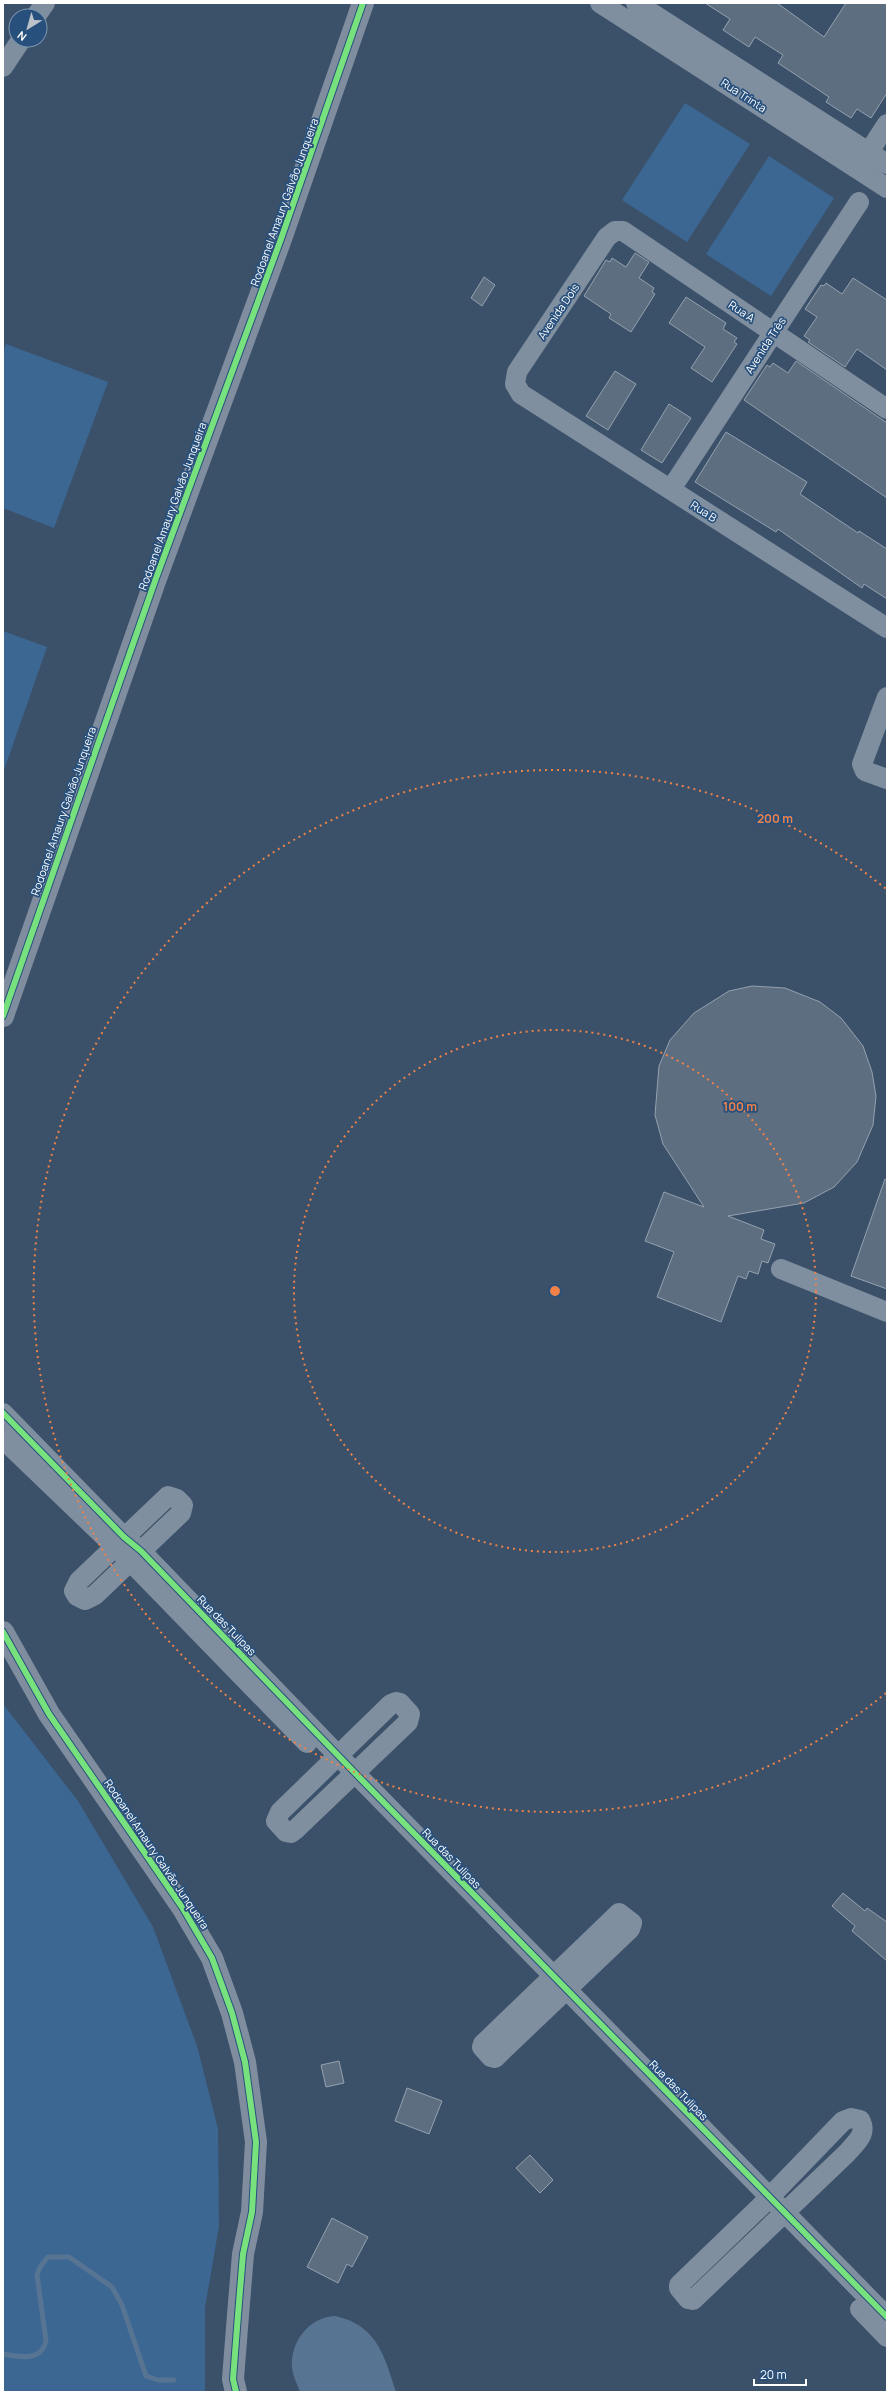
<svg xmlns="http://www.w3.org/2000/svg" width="890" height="2395" viewBox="0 0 890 2395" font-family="Manrope,sans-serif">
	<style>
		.green { fill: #3c6793 }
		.water { fill: #587493 }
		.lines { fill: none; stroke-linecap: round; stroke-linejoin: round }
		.stream { stroke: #587493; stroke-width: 5 }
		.building { fill: #5e6e81; stroke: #94a1af }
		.minor { stroke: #808fa0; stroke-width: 20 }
		.major { stroke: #7f8d9f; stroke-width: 22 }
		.cycleway-casing { stroke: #28507c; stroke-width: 8 }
		.cycleway { stroke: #77e17e; stroke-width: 6 }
		.ring { fill: none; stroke: #ee8249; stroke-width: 2; stroke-dasharray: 2 4 }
		.labels { text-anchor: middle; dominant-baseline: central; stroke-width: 3.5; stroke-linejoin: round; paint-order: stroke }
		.street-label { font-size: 11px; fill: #fff; stroke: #28507c }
		.centre { fill: #ee8249; stroke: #28507c; stroke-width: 2 }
		.ring-label { font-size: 12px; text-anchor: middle; font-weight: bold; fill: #ee8249; stroke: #28507c; stroke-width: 3.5; stroke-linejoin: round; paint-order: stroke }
	</style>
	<rect width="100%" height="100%" fill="#3b5169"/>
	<!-- green -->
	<path class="green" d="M685,103L750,144L687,242L622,200Z
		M769,156L834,198L771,296L706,254Z
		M6,344L108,382L54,528L3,508V352Z
		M3,631L47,647L3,773Z
		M3,1704L78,1801L153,1927L197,2046L218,2129L219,2226L205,2308V2392H3Z"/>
	<!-- water -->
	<path class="water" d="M335,2316C377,2325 384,2355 396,2392H300C297,2384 293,2376 292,2368C290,2342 309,2317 335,2316Z"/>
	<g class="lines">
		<!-- stream -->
		<path class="stream" d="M3,2354C20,2357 41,2362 46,2341L37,2275L40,2267L48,2257H69L112,2287L122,2305L146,2376L158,2380H174"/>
	</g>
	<!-- building -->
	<path class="building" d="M705,3H777L824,37L846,3H887V93L871,118L857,109L851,118L826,102L829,97L778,63L783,55L755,37L749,47L723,30L730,19Z
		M635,253L649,262L639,278L654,288L652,292L655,294L631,332L609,318L611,314L584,296L606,260L610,262L612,258L626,267Z
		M484,277L495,285L482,306L471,298Z
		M853,278L887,300V370L857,349L845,367L808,342L810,340L804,336L817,317L805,309L821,285L824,286L826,283L842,294Z
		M686,297L726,323L723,329L737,338L734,342L737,344L712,382L691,368L705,347L669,323Z
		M796,361L887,423V498L744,400L767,365L770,367L773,363L788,373Z
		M615,371L636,384L608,430L586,416Z
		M669,404L691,418L662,463L641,450Z
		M726,432L807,482L800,494L858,533L859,531L887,549V599L864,584L862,588L778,529L776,532L695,482Z
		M752,986L785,988L820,1002L841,1018L863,1046L872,1072L876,1096L873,1125L857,1162L834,1187L804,1203L728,1216L764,1230L761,1239L775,1244L768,1263L762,1261L758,1274L749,1271L746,1279L738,1276L721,1322L657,1297L674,1252L645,1241L664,1192L704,1207L663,1144L655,1115L659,1066L670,1040L694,1013L729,991Z
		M885,1179L887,1180V1289L851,1276Z
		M843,1893L865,1911L867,1908L887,1922V1961L852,1931L855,1926L832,1906Z
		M339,2061L344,2083L326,2087L321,2065Z
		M407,2088L442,2101L429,2134L395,2121Z
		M530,2155L553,2180L540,2193L516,2168Z
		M332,2218L368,2237L352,2267L347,2264L338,2283L307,2267Z"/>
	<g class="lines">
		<!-- minor -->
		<path class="minor" d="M600,3L887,188
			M636,3L887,164
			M36,16L45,3
			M3,67L21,40
			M861,164L887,124
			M887,409L623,231H615L607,237L517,372L515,384L521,394L887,628
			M671,489L859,202
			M887,697L862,764L865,771L887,779
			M781,1269L887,1312
			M3,1413L124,1537L141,1551L355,1773L887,2317
			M3,1439L131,1562L307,1743
			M168,1496L177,1499L183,1505L181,1513L95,1595L85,1600L77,1596L74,1591L79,1581Z
			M396,1702L400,1703L410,1714L408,1722L295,1830L291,1833L286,1832L276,1821L280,1812L391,1704Z
			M619,1913L632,1923L630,1929L503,2050L495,2058L491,2057L482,2047L483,2044Z
			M851,2118L860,2120C868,2134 856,2142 847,2153L693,2300L688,2299L679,2288V2285L760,2207L843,2121Z
			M860,2309L887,2337"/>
		<!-- major -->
		<path class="major" d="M3,1016L155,581L281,239L363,3
			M3,1632L49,1714L182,1907L212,1958L232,2013L245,2062L256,2142L252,2212L243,2254L238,2315L233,2379L236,2392"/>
		<!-- cycleway casing -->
		<g class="cycleway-casing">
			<path id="cycleway" d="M3,1016L155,581L281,239L363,3
				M3,1413L124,1537L141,1551L355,1773L887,2317
				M3,1632L49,1714L182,1907L212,1958L232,2013L245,2062L256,2142L252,2212L243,2254L238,2315L233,2379L236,2392"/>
		</g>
		<!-- cycleway -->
		<use href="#cycleway" class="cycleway"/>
	</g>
	<!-- distance rings -->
	<g class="ring">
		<circle cx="555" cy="1291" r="261"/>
		<path d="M886 1693A521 521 0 1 1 886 889"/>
	</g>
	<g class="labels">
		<!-- street labels -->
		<g class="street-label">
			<text transform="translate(744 95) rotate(33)">Rua Trinta</text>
			<text transform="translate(284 202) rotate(-70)">Rodoanel Amaury Galvão Junqueira</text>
			<text transform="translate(558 311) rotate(-56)">Avenida Dois</text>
			<text transform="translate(742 311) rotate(34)">Rua A</text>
			<text transform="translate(765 345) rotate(-57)">Avenida Três</text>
			<text transform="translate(172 506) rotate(-70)">Rodoanel Amaury Galvão Junqueira</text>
			<text transform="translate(704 511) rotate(33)">Rua B</text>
			<text transform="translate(63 811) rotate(-71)">Rodoanel Amaury Galvão Junqueira</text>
			<text transform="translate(227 1625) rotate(46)">Rua das Tulipas</text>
			<text transform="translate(157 1854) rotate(56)">Rodoanel Amaury Galvão Junqueira</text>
			<text transform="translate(452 1858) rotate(46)">Rua das Tulipas</text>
			<text transform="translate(679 2090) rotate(46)">Rua das Tulipas</text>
		</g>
	</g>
	<circle cx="555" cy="1291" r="6" class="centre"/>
	<g class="ring-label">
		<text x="775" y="823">200 m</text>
		<text x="740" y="1111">100 m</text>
	</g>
	<!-- border -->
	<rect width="890" height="2395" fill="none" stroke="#ffffff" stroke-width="8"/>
	<!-- north arrow -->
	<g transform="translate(28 28) rotate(217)"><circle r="19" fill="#28507c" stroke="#7e96b0"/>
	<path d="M0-3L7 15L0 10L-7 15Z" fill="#bac2ca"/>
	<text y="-6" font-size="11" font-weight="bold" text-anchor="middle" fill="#ffffff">N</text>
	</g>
	<!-- scale -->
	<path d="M754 2379v6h52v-6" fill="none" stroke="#ffffff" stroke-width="2"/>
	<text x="760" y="2379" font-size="12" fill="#ffffff" stroke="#28507c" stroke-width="3" paint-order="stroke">20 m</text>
</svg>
